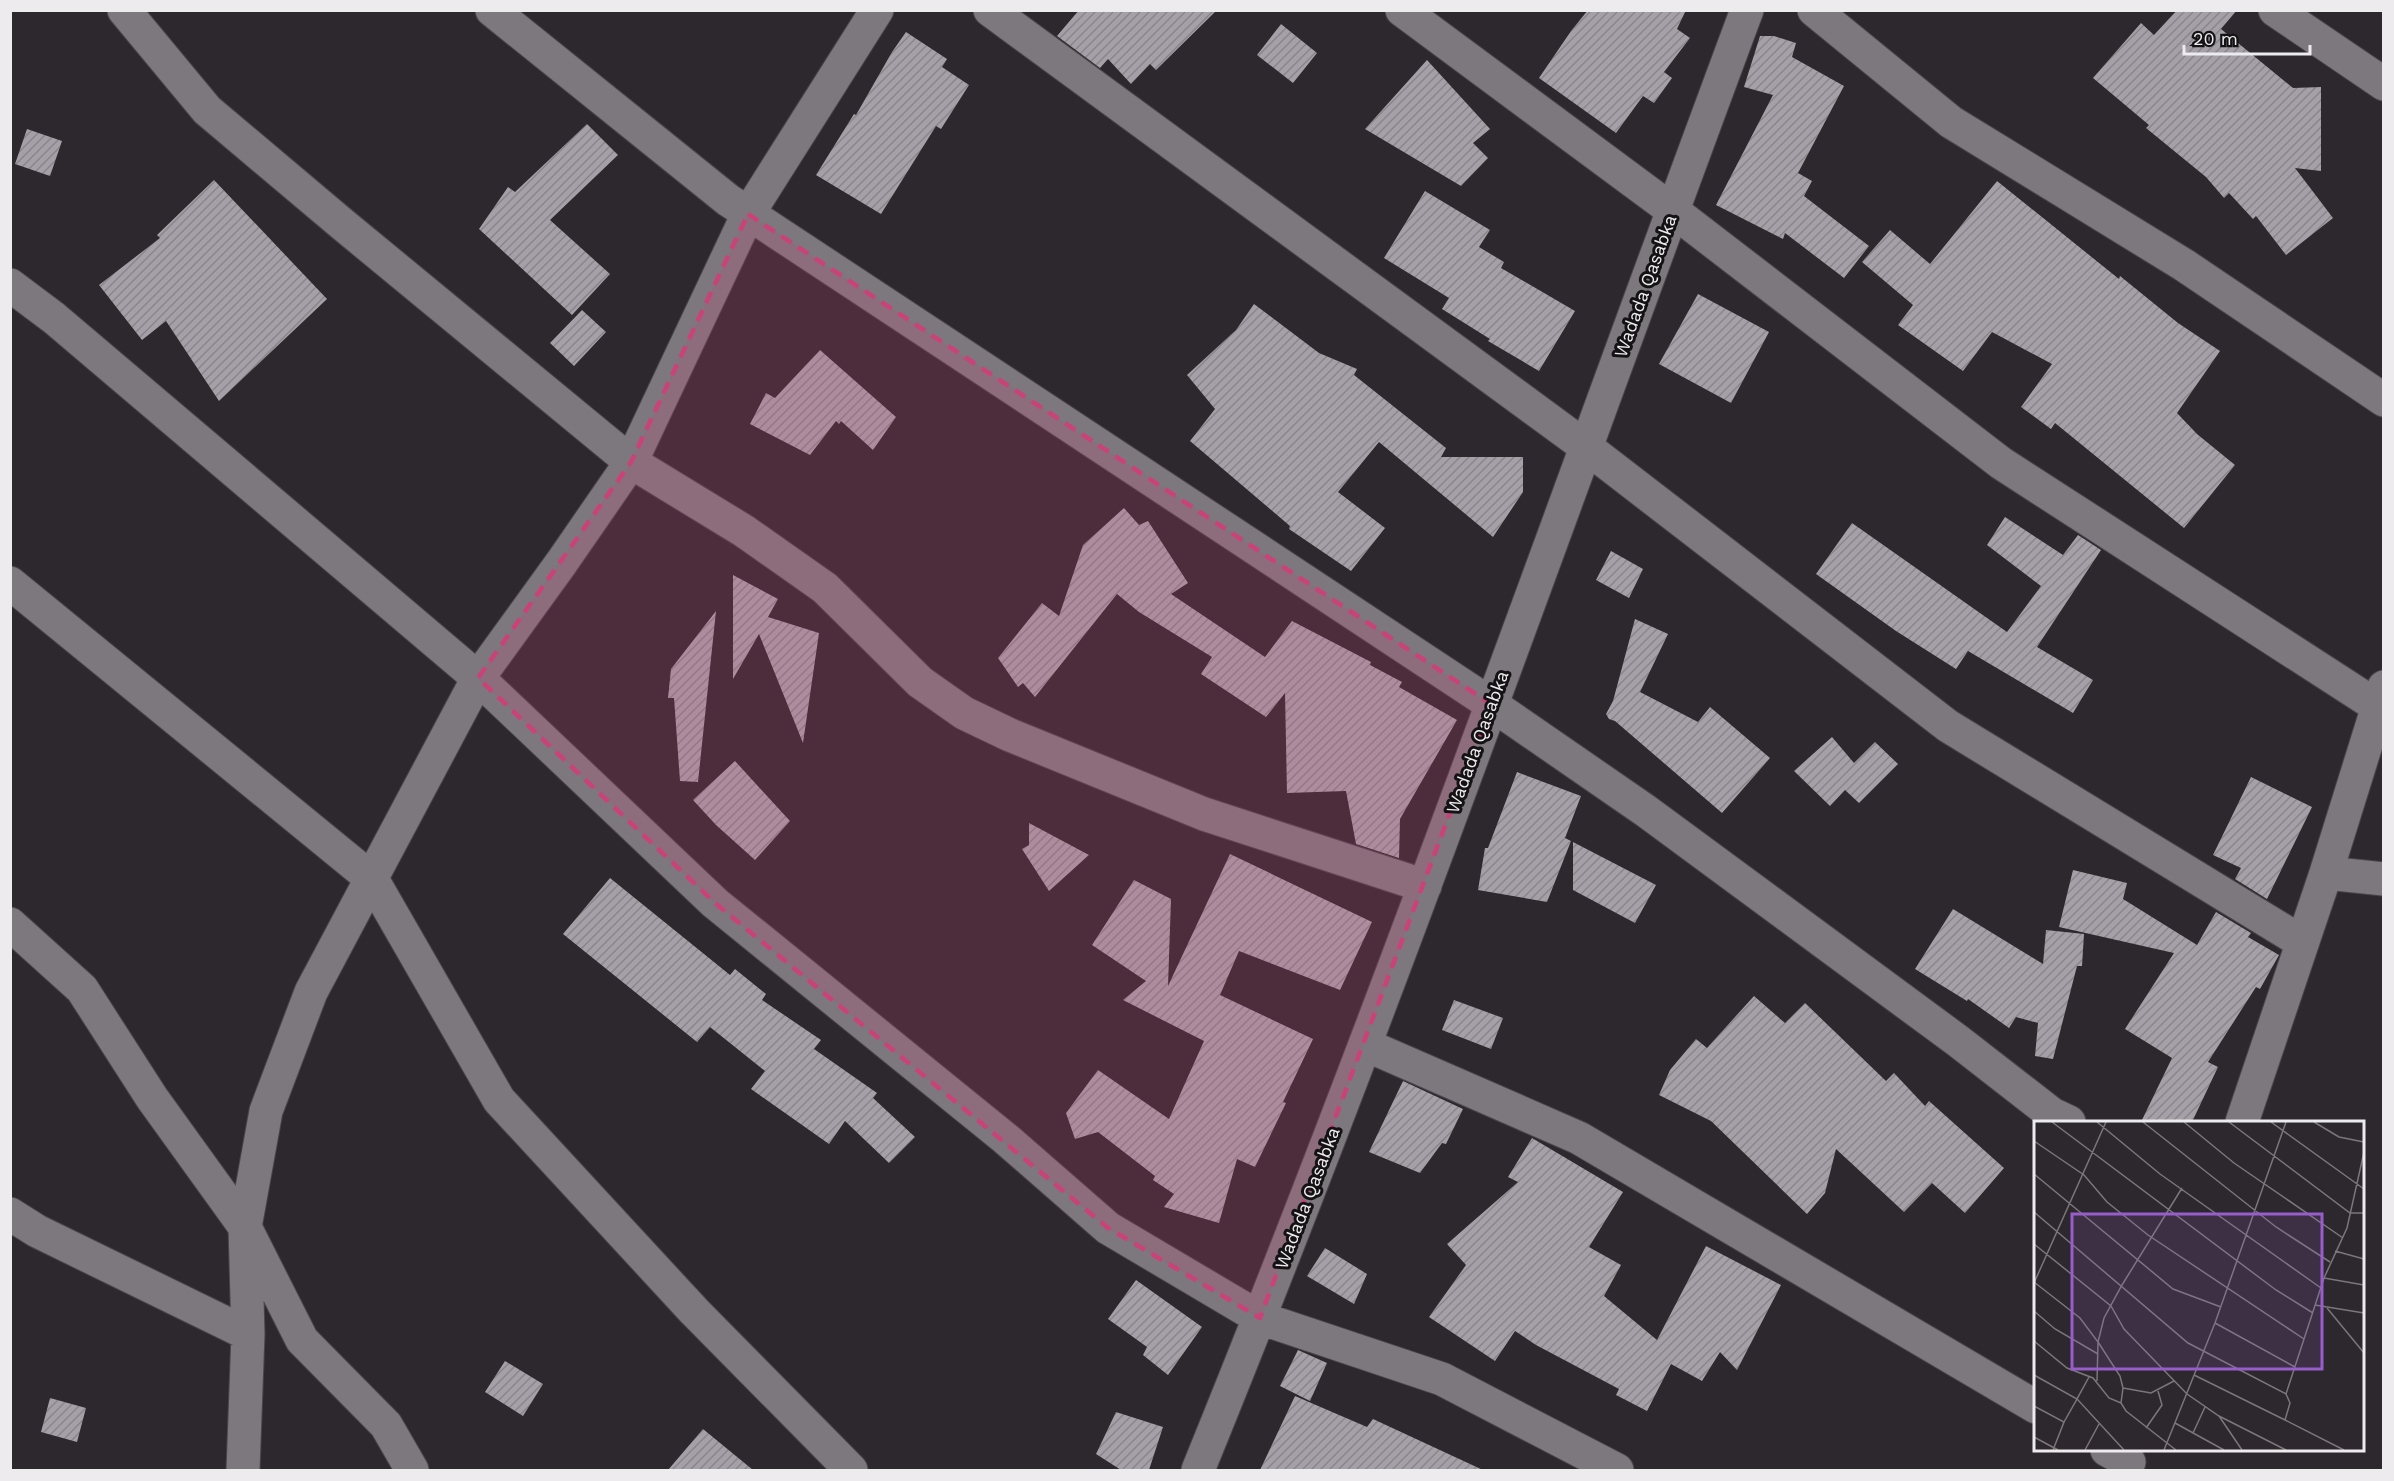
<svg xmlns="http://www.w3.org/2000/svg" width="2394" height="1481" viewBox="0 0 2394 1481" font-family="'Work Sans',sans-serif">
	<style>
		.building { fill: url(#building-hatch) }
		.lines { fill: none; stroke-linecap: round; stroke-linejoin: round }
		.minor-casing { stroke: #49454a; stroke-width: 35 }
		.minor { stroke: #7d777e; stroke-width: 33 }
		.marked { fill: #cb4279; fill-opacity: 0.2; stroke: #cb4279; stroke-width: 4.5; stroke-dasharray: 12 8; stroke-linejoin: round }
		.labels { text-anchor: middle; dominant-baseline: central; stroke-width: 6; stroke-linejoin: round; paint-order: stroke }
		.street-label { font-size: 18px; fill: #eeebef; stroke: #141214 }
		.inset-road { fill: none; stroke: #7a767b; stroke-width: 1.5 }
		.view { fill: #985ccb; fill-opacity: 0.15; stroke: #985ccb; stroke-width: 3 }
		.inset-edge { fill: none; stroke: #eeebef; stroke-width: 3 }
	</style>
	<defs>
		<pattern id="building-hatch" width="6" height="6" patternUnits="userSpaceOnUse" patternTransform="scale(1.5)"><rect width="6" height="6" fill="#a5a0a7"/><path d="M-1 1l2-2M0 6l6-6M5 7l2-2" fill="none" stroke="#89858a"/></pattern>
	</defs>
	<rect width="100%" height="100%" fill="#2d282e"/>
	<!-- building -->
	<path class="building" d="M1079,10H1217L1156,70L1150,64L1131,84L1108,59L1100,68L1057,36Z
		M1588,10H1686L1677,29L1690,38L1664,72L1672,78L1654,103L1643,96L1616,133L1539,78L1571,31Z
		M2177,10H2237L2221,29L2293,88L2321,87V171L2295,168L2333,218L2286,255L2256,216L2253,219L2229,193L2224,198L2206,177L2146,128L2149,125L2093,78L2141,23L2154,35Z
		M1281,24L1317,53L1293,83L1257,55Z
		M906,32L947,59L942,67L969,85L941,129L936,126L881,214L816,175L854,114L856,115L892,52Z
		M1760,36H1774L1796,43L1792,57L1844,86L1798,173L1812,181L1804,196L1869,246L1844,278L1785,233L1783,239L1716,205L1773,95L1744,87Z
		M1427,60L1490,129L1473,143L1488,158L1461,186L1365,129Z
		M587,124L618,155L550,220L610,274L572,315L479,229L508,187L515,192Z
		M27,129L62,141L50,176L15,164Z
		M214,180L327,299L219,401L166,321L142,340L99,285L160,238L157,235Z
		M1997,181L2119,279L2120,276L2178,323L2220,351L2177,413L2197,434L2235,465L2184,528L2055,423L2051,429L2021,407L2052,364L1992,332L1963,371L1898,325L1913,305L1862,262L1890,230L1930,264Z
		M1425,191L1490,230L1479,247L1504,262L1501,268L1575,311L1539,371L1488,341L1490,339L1442,309L1449,298L1384,258Z
		M1698,294L1769,332L1731,403L1659,364Z
		M1254,304L1319,353L1357,369L1354,375L1446,448L1441,457H1523V492L1493,537L1379,442L1338,492L1385,528L1351,571L1289,529L1290,526L1190,441L1215,409L1187,375L1236,330Z
		M582,310L606,332L574,366L550,343Z
		M820,350L896,417L873,450L841,421L839,424L836,421L810,455L750,424L766,393L775,398Z
		M1124,508L1139,525L1148,521L1188,583L1171,594L1265,657L1292,621L1371,662L1370,665L1402,682L1399,687L1457,720L1400,819L1399,858L1356,844L1346,791L1287,793L1285,693L1266,717L1201,674L1212,657L1139,612L1117,594L1035,697L1023,683L1018,687L998,658L1042,603L1059,616L1083,545Z
		M2005,517L2063,555L2078,535L2101,550L2037,647L2093,680L2073,713L1968,651L1956,669L1896,631L1816,574L1852,523L2007,632L2041,586L1987,545Z
		M1611,551L1643,569L1629,598L1596,580Z
		M733,575L778,599L768,617L819,633L803,743L759,634L733,679Z
		M716,611L698,782L680,781L674,698H668L671,669Z
		M1635,619L1668,634L1640,692L1698,722L1710,707L1770,758L1722,813L1615,721L1609,719L1606,714L1613,701Z
		M1832,737L1854,763L1875,742L1898,764L1859,803L1845,790L1830,806L1794,771Z
		M735,761L790,821L755,860L716,825L693,800Z
		M1517,772L1581,796L1565,838L1571,841L1547,902L1478,890L1485,848H1488Z
		M2251,777L2312,807L2267,899L2235,879L2241,868L2213,855Z
		M1029,823L1089,855L1049,891L1022,849L1029,845Z
		M1573,842L1656,885L1635,923L1573,890Z
		M1230,854L1372,922L1340,990L1239,951L1220,995L1313,1039L1283,1102L1286,1103L1255,1167L1237,1159L1219,1223L1164,1207L1174,1194L1153,1180L1155,1176L1098,1132L1075,1139L1066,1113L1098,1070L1169,1119L1204,1041L1123,1000L1146,981L1092,945L1134,880L1171,899L1168,986Z
		M2073,870L2127,883L2123,899L2197,945L2216,912L2251,933L2248,937L2279,955L2260,989L2256,987L2208,1062L2218,1067L2192,1122H2141L2172,1058L2125,1029L2174,953L2059,927Z
		M610,878L730,975L735,969L766,994L762,1000L821,1040L814,1049L877,1093L873,1098L915,1137L889,1163L845,1121L829,1144L751,1089L765,1071L710,1027L697,1042L563,934Z
		M1953,909L2043,964L2046,930L2084,934L2082,966H2077L2053,1059L2035,1056L2038,1023L2016,1017L2009,1028L1968,999L1967,1001L1915,969Z
		M1754,996L1785,1023L1805,1003L1886,1081L1894,1073L1925,1106L1929,1101L2004,1168L1965,1213L1932,1183L1904,1212L1836,1149L1825,1193L1807,1214L1711,1121L1659,1095L1670,1070L1696,1039L1707,1048Z
		M1454,1000L1503,1018L1491,1049L1442,1030Z
		M1403,1081L1463,1109L1446,1144L1442,1143L1420,1173L1369,1152Z
		M1532,1138L1623,1192L1589,1247L1621,1265L1604,1296L1657,1340L1706,1246L1781,1285L1737,1370L1720,1352L1702,1381L1671,1364L1647,1411L1616,1395L1619,1389L1536,1345L1515,1331L1495,1361L1429,1317L1466,1265L1447,1244L1518,1182L1508,1177Z
		M1325,1248L1367,1274L1354,1304L1307,1276Z
		M1136,1280L1202,1327L1168,1375L1143,1355L1147,1347L1108,1319Z
		M1298,1350L1327,1363L1310,1401L1280,1386Z
		M505,1361L543,1384L523,1416L485,1392Z
		M1295,1396L1367,1427L1373,1419L1483,1470H1260Z
		M50,1398L86,1408L77,1442L41,1432Z
		M1116,1412L1163,1427L1149,1470H1121L1096,1454Z
		M703,1429L753,1470H668Z"/>
	<g class="lines">
		<!-- minor casing -->
		<g class="minor-casing">
			<path id="minor" d="M124,10L207,110L341,223L631,462L744,531L825,588L920,682L964,713L1010,735L1204,814L1425,886
				M492,10L728,200L1491,704L1646,811L1958,1041L2052,1114L2069,1122
				M990,10L1586,447L1948,726L2302,942
				M1402,10L1672,210L2001,463L2377,706
				M1814,10L1951,122L2184,265L2384,400
				M2275,10L2384,84
				M10,285L54,318L478,678L715,903L1006,1139L1108,1228L1260,1318L1442,1379L1617,1470
				M10,583L372,879L499,1100L694,1311L851,1470
				M2326,873L2384,879
				M10,924L82,989L152,1098L245,1227L248,1334L243,1470
				M1366,1045L1579,1138L2036,1407
				M2242,1122L2326,873L2384,687
				M10,1214L37,1231L248,1334
				M2107,1450L2129,1462
				M412,1470L386,1425L302,1340L245,1227L266,1111L311,992L478,678L562,562L631,462L748,214L877,10
				M1198,1470C1394,989 1565,498 1747,10"/>
		</g>
		<!-- minor -->
		<use href="#minor" class="minor"/>
	</g>
	<!-- marked area -->
	<path class="marked" d="M748,214L1491,704L1260,1318L1108,1228L715,903L478,678L631,462Z"/>
	<g class="labels">
		<!-- street labels -->
		<g class="street-label">
			<text transform="translate(1645 286) rotate(-70)">Wadada Qasabka</text>
			<text transform="translate(1477 742) rotate(-70)">Wadada Qasabka</text>
			<text transform="translate(1307 1198) rotate(-69)">Wadada Qasabka</text>
		</g>
	</g>
	<!-- overview -->
	<g transform="translate(2034 1121)">
		<rect width="330" height="330" fill="#2d282e"/>
		<path class="inset-road" d="M18,1L242,169L279,192M63,1L126,53L287,167M109,1L242,106L296,141M150,1L200,42L309,117M195,1L316,92H330M237,1L330,68M280,1L305,16L330,21M0,20L50,54L73,81L114,114L270,218M0,53L139,168L187,186M0,91L154,222L252,273L290,157L313,107L330,31M0,123L77,185L90,208L153,273L185,295L252,329M301,130L330,138M290,157L330,164M0,161L46,197L64,221L63,260M0,162L72,1M281,184L330,192M293,187L330,232M0,190L21,208L64,233M181,202L261,246M0,220L33,247L59,257L75,277L87,282M0,254L43,278L30,301M160,254L251,299M55,256L43,278L90,329M89,267L117,272L140,260M252,273L256,282L251,299L310,329M0,285L30,301L19,329M185,295L208,329M141,302L190,329M112,307L128,284L124,270M159,312L171,286M0,316L24,329M51,329L65,303M130,329L181,202L252,1M142,329L92,290L87,282L89,267L86,255L64,221L70,197L88,164L148,67"/>
		<path class="view" d="M38,93H288V248H38Z"/>
		<rect width="330" height="330" class="inset-edge"/>
	</g>
	<!-- border -->
	<rect width="2394" height="1481" fill="none" stroke="#eeebef" stroke-width="24"/>
	<!-- scale -->
	<path d="M2184 45v9h126v-9" fill="none" stroke="#eeebef" stroke-width="3"/>
	<text x="2193" y="45" font-size="18" fill="#eeebef" stroke="#141214" stroke-width="4.5" paint-order="stroke">20 m</text>
</svg>
